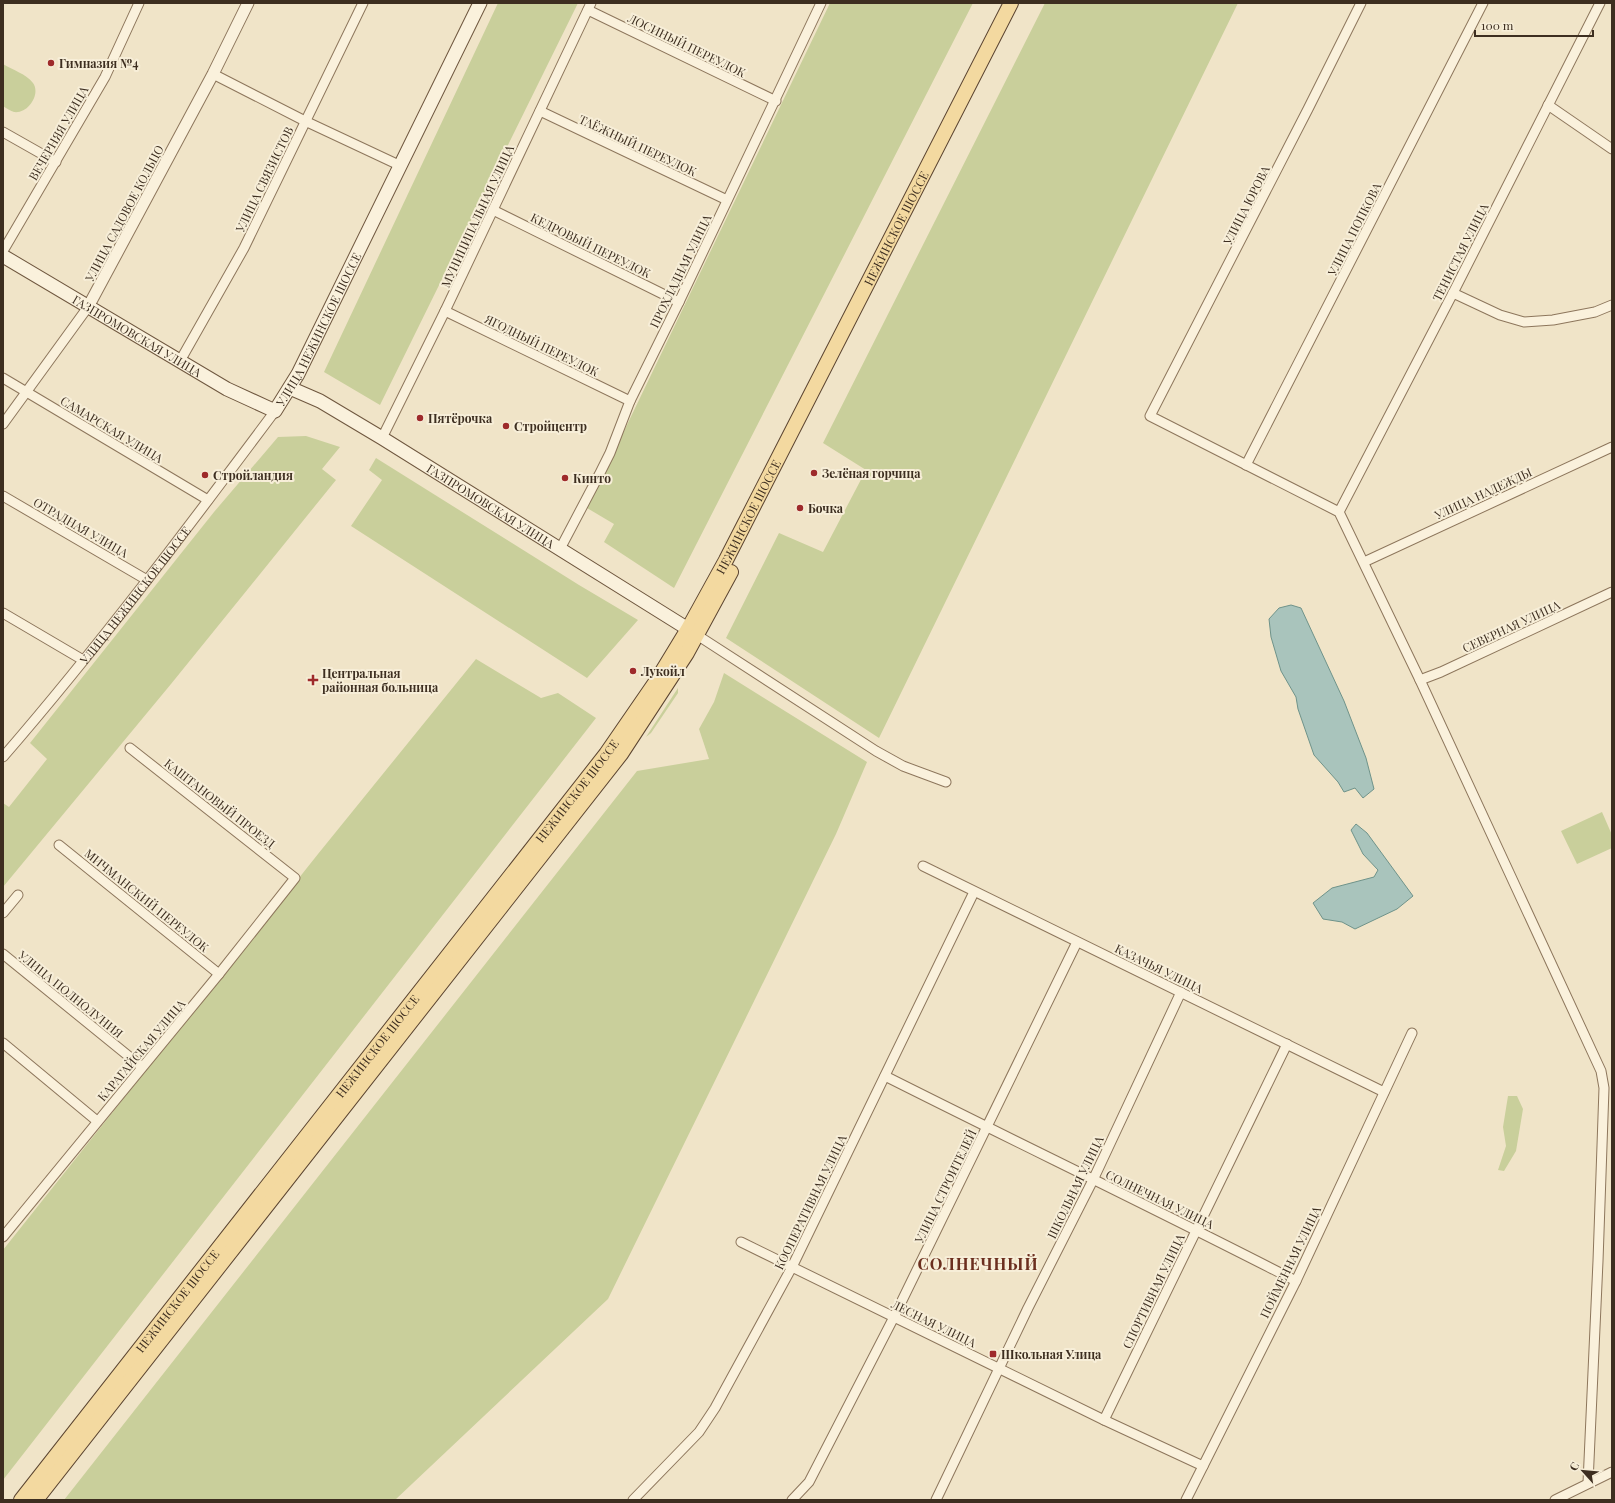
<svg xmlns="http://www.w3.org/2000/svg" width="1615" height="1503" viewBox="0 0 1615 1503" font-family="'Playfair Display',serif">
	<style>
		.green { fill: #c9cf9b }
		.water { fill: #a9c4bc; stroke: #6f938a }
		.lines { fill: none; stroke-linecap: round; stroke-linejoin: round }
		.minor-casing { stroke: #8d765c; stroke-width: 11 }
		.tertiary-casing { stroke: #8d765c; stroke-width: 13 }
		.secondary-casing { stroke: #6f573f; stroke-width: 15 }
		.primary-casing { stroke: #5b4430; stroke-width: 16 }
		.minor { stroke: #faf1dc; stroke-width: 9 }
		.tertiary { stroke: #faf1dc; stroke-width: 11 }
		.secondary { stroke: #faf1dc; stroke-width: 13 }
		.primary { stroke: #f3d9a0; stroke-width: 14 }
		.poi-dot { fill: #9e2a2b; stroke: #f7eed8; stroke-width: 1.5 }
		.labels { text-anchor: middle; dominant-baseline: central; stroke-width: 4; stroke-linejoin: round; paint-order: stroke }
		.street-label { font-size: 12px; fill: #3d2e20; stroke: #f7eed8 }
		.poi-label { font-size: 12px; font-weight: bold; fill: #3d2e20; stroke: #f7eed8; text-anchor: start }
		.district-label { font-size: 16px; font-weight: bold; letter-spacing: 1px; fill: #6b2e1e; stroke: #f7eed8 }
	</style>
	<rect width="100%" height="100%" fill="#f0e4c8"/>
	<!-- green -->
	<path class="green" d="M498,3H578L380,405L324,372Z
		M830,3H973L674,588L604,542L614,524L587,508Z
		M1045,3H1238L879,738L726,638L779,533L823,552L866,470L823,443Z
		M3,64C13,70 26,74 33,83C41,94 28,114 14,112C11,111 6,108 3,106Z
		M306,436L340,447L322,469L336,480L171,684L3,887V803L9,807L47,759L30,743L214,512L278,437Z
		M376,458L579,585L638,620L587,678L351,526L382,480L369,470Z
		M476,659L541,698L558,693L596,718L3,1480V1250L318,854Z
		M724,673L867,762L836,834L608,1299L395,1500H64L637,771L709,759L699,729L714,702Z
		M678,688V693L651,733L646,737Z
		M1602,812L1612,835V848L1577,864L1561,831Z
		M1508,1096H1517L1523,1109L1516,1151L1504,1171L1498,1170L1506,1146L1503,1127Z"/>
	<!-- water -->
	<path class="water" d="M1291,605L1301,608L1344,701L1366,758L1374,789L1363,798L1355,788L1344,792L1338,782L1314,755L1298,709L1296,697L1281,671L1271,637L1269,619L1279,608Z
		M1356,824L1367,833L1413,896L1397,909L1355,929L1342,922L1323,919L1313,903L1332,888L1374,877L1378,870L1363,854L1351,830Z"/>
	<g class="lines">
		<!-- minor casing -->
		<g class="minor-casing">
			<g id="minor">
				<path d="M1361,3L1308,109L1150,416L1339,512L1420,680L1601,1071L1604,1088L1598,1261L1588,1483"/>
				<path d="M588,10L776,101"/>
				<path d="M213,74L305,121L401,166"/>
				<path d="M1548,105L1612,149"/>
				<path d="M540,111L727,200"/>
				<path d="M3,132L56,162"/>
				<path d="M493,210L679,302"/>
				<path d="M3,251L105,77L139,3"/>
				<path d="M1453,293L1500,315L1524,322L1553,320L1595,312L1612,305"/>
				<path d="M445,311L630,401"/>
				<path d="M180,361L244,248L363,3"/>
				<path d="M3,378L208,500"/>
				<path d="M3,424L88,307"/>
				<path d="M382,438L445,311L591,3"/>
				<path d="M1246,465L1483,3"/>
				<path d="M3,496L147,580"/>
				<path d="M1339,512L1453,293L1600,3"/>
				<path d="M560,549L600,473L610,453L630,401L679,302L821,3"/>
				<path d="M1364,562L1612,447"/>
				<path d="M3,613L83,660"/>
				<path d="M697,635L876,751L903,766L946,782"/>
				<path d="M1420,680L1441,672L1612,592"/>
				<path id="s1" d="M3,757C99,646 187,529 275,411"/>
				<path d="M59,845L219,974"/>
				<path d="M923,866L1384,1092"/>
				<path d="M3,913L18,895"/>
				<path d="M3,954L142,1067"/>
				<path d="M3,1043L97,1121"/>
				<path d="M885,1076C1022,1145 1160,1211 1296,1281"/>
				<path d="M3,1237L219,974L295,878L130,748"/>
				<path d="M741,1242L1104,1420L1203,1466"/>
				<path d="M1104,1420L1287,1044"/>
				<path d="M633,1500L699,1432L715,1408L792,1267L974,892"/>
				<path d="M792,1500L809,1482L894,1317L1077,942"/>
				<path d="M936,1500L1028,1308L1093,1180L1181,992"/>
				<path d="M1186,1500L1296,1281L1412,1033"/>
				<path d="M1555,1500L1612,1472"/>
			</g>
		</g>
		<!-- tertiary casing -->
		<g class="tertiary-casing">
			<path id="tertiary" d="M88,307L213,74L248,3"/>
		</g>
		<!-- secondary casing -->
		<g class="secondary-casing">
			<g id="secondary">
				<path id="s2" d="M3,256L227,389L275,411L298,374L480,3"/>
				<path id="s3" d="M290,388L320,401L382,438L688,629"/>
			</g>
		</g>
		<!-- primary casing -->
		<g class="primary-casing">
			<g id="primary">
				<path id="s4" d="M21,1500L606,754L657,680L688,629L726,560L1011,3"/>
				<path d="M36,1500L621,754L687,653L731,572"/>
			</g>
		</g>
		<!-- minor -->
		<use href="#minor" class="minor"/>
		<!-- tertiary -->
		<use href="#tertiary" class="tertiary"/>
		<!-- secondary -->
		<use href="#secondary" class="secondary"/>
		<!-- primary -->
		<use href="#primary" class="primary"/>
	</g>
	<!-- markers -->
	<g class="poi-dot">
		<circle cx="51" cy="63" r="4"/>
		<circle cx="420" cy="418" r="4"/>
		<circle cx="506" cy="426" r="4"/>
		<circle cx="814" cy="473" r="4"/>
		<circle cx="205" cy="475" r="4"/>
		<circle cx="565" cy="478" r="4"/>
		<circle cx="800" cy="508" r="4"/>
		<circle cx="633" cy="671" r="4"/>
		<path d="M311 674h4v4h4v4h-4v4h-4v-4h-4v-4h4z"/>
		<rect x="989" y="1350" width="8" height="8" rx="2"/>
	</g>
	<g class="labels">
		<!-- street labels -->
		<g class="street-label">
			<text transform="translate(687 45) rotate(26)">ЛОСИНЫЙ ПЕРЕУЛОК</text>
			<text transform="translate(58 133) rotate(-60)">ВЕЧЕРНЯЯ УЛИЦА</text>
			<text transform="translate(638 145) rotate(25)">ТАЁЖНЫЙ ПЕРЕУЛОК</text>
			<text transform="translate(264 179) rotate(-64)">УЛИЦА СВЯЗИСТОВ</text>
			<text transform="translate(1246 205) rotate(-63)">УЛИЦА ЮРОВА</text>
			<text transform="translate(124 213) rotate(-62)">УЛИЦА САДОВОЕ КОЛЬЦО</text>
			<text transform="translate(477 216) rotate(-65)">МУНИЦИПАЛЬНАЯ УЛИЦА</text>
			<text stroke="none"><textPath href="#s4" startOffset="1549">НЕЖИНСКОЕ ШОССЕ</textPath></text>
			<text transform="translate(1354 229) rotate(-63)">УЛИЦА ПОПКОВА</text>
			<text transform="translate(591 245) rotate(26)">КЕДРОВЫЙ ПЕРЕУЛОК</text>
			<text transform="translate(1460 252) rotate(-63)">ТЕНИСТАЯ УЛИЦА</text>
			<text transform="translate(680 271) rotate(-64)">ПРОХЛАДНАЯ УЛИЦА</text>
			<text stroke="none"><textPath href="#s2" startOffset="406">УЛИЦА НЕЖИНСКОЕ ШОССЕ</textPath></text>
			<text stroke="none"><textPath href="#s2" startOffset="156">ГАЗПРОМОВСКАЯ УЛИЦА</textPath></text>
			<text transform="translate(542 345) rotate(26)">ЯГОДНЫЙ ПЕРЕУЛОК</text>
			<text transform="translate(112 429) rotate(31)">САМАРСКАЯ УЛИЦА</text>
			<text transform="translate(1483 493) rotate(-25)">УЛИЦА НАДЕЖДЫ</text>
			<text stroke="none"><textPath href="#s3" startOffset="233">ГАЗПРОМОВСКАЯ УЛИЦА</textPath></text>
			<text stroke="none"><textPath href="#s4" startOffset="1225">НЕЖИНСКОЕ ШОССЕ</textPath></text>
			<text transform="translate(81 527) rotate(30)">ОТРАДНАЯ УЛИЦА</text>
			<text stroke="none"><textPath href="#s1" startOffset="209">УЛИЦА НЕЖИНСКОЕ ШОССЕ</textPath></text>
			<text transform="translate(1511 626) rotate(-25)">СЕВЕРНАЯ УЛИЦА</text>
			<text stroke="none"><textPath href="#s4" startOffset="901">НЕЖИНСКОЕ ШОССЕ</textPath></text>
			<text transform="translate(220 803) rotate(38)">КАШТАНОВЫЙ ПРОЕЗД</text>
			<text transform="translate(147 900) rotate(39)">МИЧМАНСКИЙ ПЕРЕУЛОК</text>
			<text transform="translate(1159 968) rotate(26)">КАЗАЧЬЯ УЛИЦА</text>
			<text transform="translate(71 994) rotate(39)">УЛИЦА ПОЛНОЛУНИЯ</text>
			<text stroke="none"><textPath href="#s4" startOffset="577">НЕЖИНСКОЕ ШОССЕ</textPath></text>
			<text transform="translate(141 1050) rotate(-50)">КАРАГАЙСКАЯ УЛИЦА</text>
			<text transform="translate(945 1186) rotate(-64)">УЛИЦА СТРОИТЕЛЕЙ</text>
			<text transform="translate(1075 1187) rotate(-64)">ШКОЛЬНАЯ УЛИЦА</text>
			<text transform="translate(1160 1199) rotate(26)">СОЛНЕЧНАЯ УЛИЦА</text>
			<text transform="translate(810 1202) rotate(-64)">КООПЕРАТИВНАЯ УЛИЦА</text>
			<text transform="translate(1290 1262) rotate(-64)">ПОЙМЕННАЯ УЛИЦА</text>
			<text transform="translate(1153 1291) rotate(-64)">СПОРТИВНАЯ УЛИЦА</text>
			<text stroke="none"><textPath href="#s4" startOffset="253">НЕЖИНСКОЕ ШОССЕ</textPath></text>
			<text transform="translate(934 1323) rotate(26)">ЛЕСНАЯ УЛИЦА</text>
		</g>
		<!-- poi labels -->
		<g class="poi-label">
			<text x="59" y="63">Гимназия №4</text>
			<text x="428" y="418">Пятёрочка</text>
			<text x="514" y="426">Стройцентр</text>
			<text x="822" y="473">Зелёная горчица</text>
			<text x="213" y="475">Стройландия</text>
			<text x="573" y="478">Кинто</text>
			<text x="808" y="508">Бочка</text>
			<text x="641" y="671">Лукойл</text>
			<text x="322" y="673">Центральная<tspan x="322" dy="14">районная больница</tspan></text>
			<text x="1001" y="1354">Школьная Улица</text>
		</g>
		<!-- district labels -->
		<g class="district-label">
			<text x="978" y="1263">СОЛНЕЧНЫЙ</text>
		</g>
	</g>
	<!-- border -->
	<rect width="1615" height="1503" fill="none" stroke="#3d2e20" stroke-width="8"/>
	<!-- north arrow -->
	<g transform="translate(1583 1471) rotate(297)" stroke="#f7eed8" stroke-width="3" paint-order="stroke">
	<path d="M0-3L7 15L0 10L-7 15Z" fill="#3d2e20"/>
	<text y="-6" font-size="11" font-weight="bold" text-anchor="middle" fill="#3d2e20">С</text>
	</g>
	<!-- scale -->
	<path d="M1475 30v6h118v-6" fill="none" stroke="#3d2e20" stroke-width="2"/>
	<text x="1481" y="30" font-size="12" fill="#3d2e20" stroke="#f7eed8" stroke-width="3" paint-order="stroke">100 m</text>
</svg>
